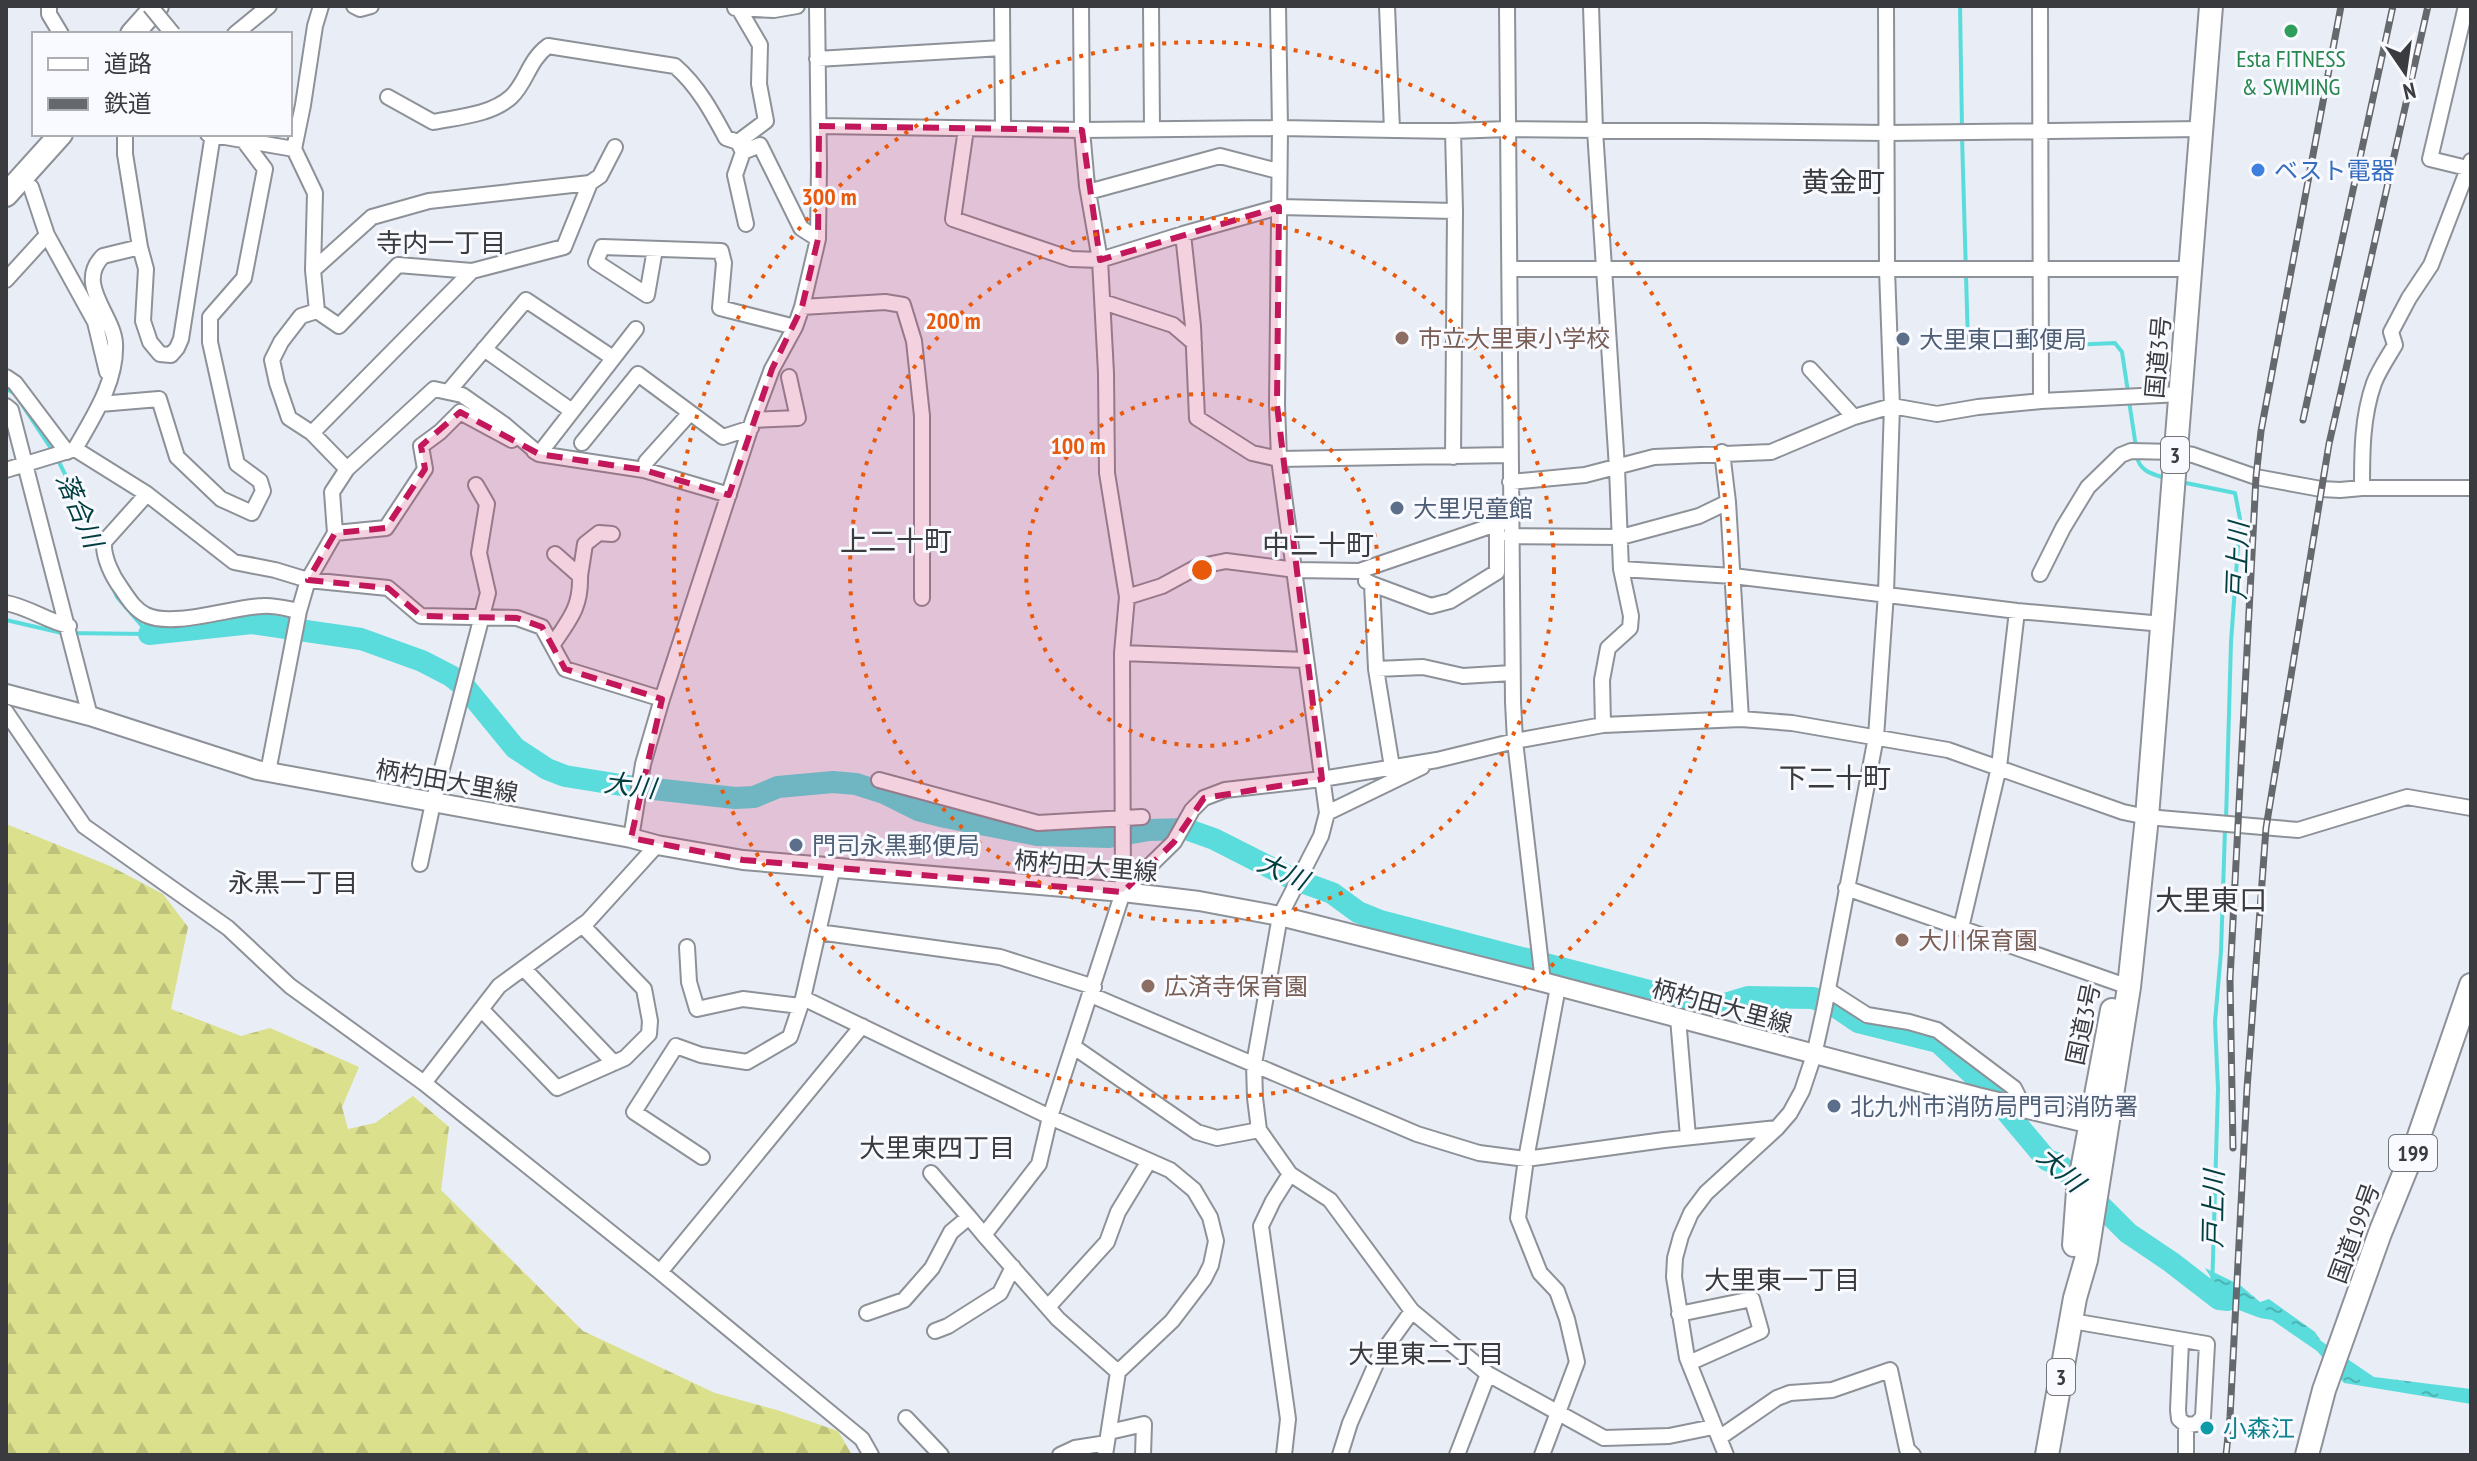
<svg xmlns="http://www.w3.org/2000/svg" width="2477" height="1461" viewBox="0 0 2477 1461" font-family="'PT Sans Narrow','Noto Sans JP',sans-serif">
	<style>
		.forest { fill: url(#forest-firs) }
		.water { fill: url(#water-ripples) }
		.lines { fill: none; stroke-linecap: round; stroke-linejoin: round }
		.stream { stroke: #5bdcdc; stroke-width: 4 }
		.river { stroke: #5bdcdc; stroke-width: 22 }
		.minor-casing { stroke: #8d9198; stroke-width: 18 }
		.major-casing { stroke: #8d9198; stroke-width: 22 }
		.highway-casing { stroke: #8d9198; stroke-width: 26 }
		.minor { stroke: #fff; stroke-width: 14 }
		.major { stroke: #fff; stroke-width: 18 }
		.highway { stroke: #fff; stroke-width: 22 }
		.rail-casing { stroke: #65686c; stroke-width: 7 }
		.rail { stroke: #f8faff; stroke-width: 4; stroke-dasharray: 12; stroke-linecap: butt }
		.minor-bridge-casing { stroke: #8d9198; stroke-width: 18; stroke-linecap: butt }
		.minor-bridge { stroke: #fff; stroke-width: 14 }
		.marked { fill: #c2185b; fill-opacity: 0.2; stroke: #c2185b; stroke-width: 6; stroke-dasharray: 16 10; stroke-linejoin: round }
		.ring { fill: none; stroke: #e8590c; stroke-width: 4; stroke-dasharray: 4 8 }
		.leisure-dot { fill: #2e9e5b; stroke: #f8faff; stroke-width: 3 }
		.shop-dot { fill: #3f7fe0; stroke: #f8faff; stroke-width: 3 }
		.education-dot { fill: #8d6e63; stroke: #f8faff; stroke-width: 3 }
		.service-dot { fill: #5c6f8a; stroke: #f8faff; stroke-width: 3 }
		.culture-dot { fill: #0f9aa8; stroke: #f8faff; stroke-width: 3 }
		.labels { text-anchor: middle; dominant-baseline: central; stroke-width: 6; stroke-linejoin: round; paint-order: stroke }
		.shield { fill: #f8faff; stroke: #727478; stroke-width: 2 }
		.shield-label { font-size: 22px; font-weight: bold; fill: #393b3e }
		.leisure-label { font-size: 24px; fill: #27864d; stroke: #f8faff }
		.shop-label { font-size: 24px; fill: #366cbe; stroke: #f8faff; text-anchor: start }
		.education-label { font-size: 24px; fill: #785e54; stroke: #f8faff; text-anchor: start }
		.service-label { font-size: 24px; fill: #4e5e75; stroke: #f8faff; text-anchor: start }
		.street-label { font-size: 24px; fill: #393b3e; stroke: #f8faff }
		.culture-label { font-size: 24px; fill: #0d838f; stroke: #f8faff; text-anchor: start }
		.neighbourhood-label { font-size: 26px; fill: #393b3e; stroke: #f8faff }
		.water-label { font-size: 26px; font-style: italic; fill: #003e3f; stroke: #f8faff }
		.quarter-label { font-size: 28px; fill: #393b3e; stroke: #f8faff }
		.centre { fill: #e8590c; stroke: #f8faff; stroke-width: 4 }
		.ring-label { font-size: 24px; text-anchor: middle; font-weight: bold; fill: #e8590c; stroke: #f8faff; stroke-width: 6; stroke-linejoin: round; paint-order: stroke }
	</style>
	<defs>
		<pattern id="forest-firs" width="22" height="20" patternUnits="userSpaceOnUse" patternTransform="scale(2)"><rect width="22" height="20" fill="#dbe08c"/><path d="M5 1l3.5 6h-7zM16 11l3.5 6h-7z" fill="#bdc17a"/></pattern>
		<pattern id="water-ripples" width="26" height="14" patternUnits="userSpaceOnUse" patternTransform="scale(2)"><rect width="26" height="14" fill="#5bdcdc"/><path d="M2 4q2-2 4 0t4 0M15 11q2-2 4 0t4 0" fill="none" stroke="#4cb4b4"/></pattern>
	</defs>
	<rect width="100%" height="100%" fill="#e9edf5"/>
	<!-- forest -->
	<path class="forest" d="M6,824L110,866L163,894L188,927L171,1009L241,1036L270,1028L359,1067L342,1107L348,1129L375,1123L413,1096L449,1127L441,1190L583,1331L715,1393L777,1410L838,1431L852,1455H6Z"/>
	<!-- water -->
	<path class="water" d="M2205,1268L2240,1285L2260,1302L2269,1299L2315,1332L2321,1341L2374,1377L2471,1389V1404L2344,1383L2317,1351L2272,1320L2260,1318L2215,1301L2173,1276L2206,1287H2217Z"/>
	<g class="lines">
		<!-- stream -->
		<path class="stream" d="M1960,6L1962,128
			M1962,136L1968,344L1974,346L2025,347L2115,343L2122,352L2128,392
			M6,388L15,394L52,450
			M2129,401L2136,447
			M2137,456C2139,471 2152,474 2165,478
			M57,458L93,531L98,547
			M2181,482L2235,493L2240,519L2231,642L2226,820
			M110,582L117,597L149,634
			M6,620L62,633L149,634
			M2212,1292L2218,1089L2215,1022L2221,952L2225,829"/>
		<!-- river -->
		<path class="river" d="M149,634L252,623L361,639L422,661L451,676L465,687L515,748L547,769L565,776L627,786L735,798L754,797L778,787L833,782L856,784L884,793L918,810L945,817L1037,835L1109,837L1149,830L1186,829L1214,839L1293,879L1332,893L1358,912L1380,921L1695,1003L1725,1004L1748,997L1813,998L1833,1005L1858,1022L1938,1042L1984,1085L2047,1160L2059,1164L2128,1233L2171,1262L2219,1299L2228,1300"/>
		<!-- minor casing -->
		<g class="minor-casing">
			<path id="minor" d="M49,6V14L61,34
				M321,6L315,26L303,105L294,149L315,193L313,270L372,217L429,201L590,183L564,247L472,271L312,433L347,469L434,389L462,395L505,425L539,454L644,470L729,495
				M354,6L360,9L371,6
				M1002,6L1003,129
				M1081,6L1082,130L1087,186L1100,260L1106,373L1107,473L1127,597L1122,653L1123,892L1050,1117L1039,1164L984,1235L1058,1319L1118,1372
				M1151,6L1152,129
				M1278,6L1280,128L1277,405L1279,459L1327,813L1321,836L1280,916L1254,1064L1255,1098L1259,1130L1290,1174L1330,1200L1412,1311L1488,1374L1604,1438L1669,1436L1713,1427
				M1387,6L1392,130
				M1507,6L1513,702L1515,741L1543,982
				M1591,6L1595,130L1617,468L1621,569L1631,616L1630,628L1608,648L1602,680L1603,725
				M2040,6L2041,401
				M2466,6L2430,159L2467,168
				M735,8L774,10L797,6
				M739,9L760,45L759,84L766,121L738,142L743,152L760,145L801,228L818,239
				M235,34L269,6
				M817,59L1002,48
				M388,97L433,122C458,117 491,115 511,97C527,82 528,61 548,46L675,66C698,86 712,112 726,138L738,142
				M819,126L1082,130L1280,128L1453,131L1507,129L1887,133L2201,129
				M966,129L953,219L1071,259L1100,260L1183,234L1279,207L1455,211
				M1453,131L1455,211L1453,457
				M125,134V154L140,247L146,269L143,321L150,342L160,354L171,355L177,348L181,339L213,134
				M208,134L294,149
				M743,152L735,175L746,224
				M590,183L600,176L615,147
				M31,187L47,235L95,322L107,372
				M1088,192L1220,156L1278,171
				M1183,234L1193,326L1197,418L1252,453L1279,459L1510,455
				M655,249L647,295L596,262L602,247L721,251L724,263L720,308L795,327
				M1510,269H2192
				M313,270L317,311L339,326L398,265L472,271
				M6,280L47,235
				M1103,302L1173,325L1194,343
				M802,307L885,302L903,305L914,341L922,416V598
				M484,349L572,411
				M1810,369L1854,417
				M6,377L15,383L67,452
				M448,392L526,300L613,358
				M100,404L159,399L177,457L221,499L252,513L263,491L260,481L237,464L210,342V317L244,278L265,169L244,141
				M6,406L11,410L90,716
				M753,420L798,418L789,377
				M312,433L289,418L277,383L272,360L281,342L301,316L317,311
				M582,443L638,374L723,437L751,428
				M75,449L147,494L234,562L275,570L308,580L388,588L421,616L517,618L542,627L565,669L662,699
				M534,451L539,454L636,329
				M1722,452L1728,502L1741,719
				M646,462L690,413
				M347,469L332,492L335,533L386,528L425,469L421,446L440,432L460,412L512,440
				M6,470L75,449C93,417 117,382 115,343C113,314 75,284 103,256L140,247
				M1510,482L1585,475L1654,457L1771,452L1854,417L1892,406L1937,414L1978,407L2041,401L2181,394
				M2362,488C2362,452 2362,417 2374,383C2379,370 2388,357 2395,345L2391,332L2409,298L2431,265L2471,161
				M147,494L104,542C103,557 112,576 121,588C128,598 134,609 146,615C174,628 231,607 263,606C274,605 288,609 299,611
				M1510,536L1621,537L1699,516L1728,502
				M1621,569L1733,576L2017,611L2163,624
				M2040,574L2063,528L2088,487L2121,455L2131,451L2175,452L2193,455L2256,477L2321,489L2340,490L2362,488H2471
				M580,576L585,544L599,533L612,534
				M1366,581L1372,584L1376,669
				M1372,584L1431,606L1450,601L1497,572V525
				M1127,597L1162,586L1197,567L1226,561L1296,570L1359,571L1511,519
				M6,603C29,607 46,621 69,626
				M553,644C570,619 581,607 580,576L555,554
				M1122,653L1306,660
				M6,712L84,826L228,928L290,986L424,1083L660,1272L862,1439L871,1455
				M1392,767L1376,669L1423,667L1463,676L1512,673
				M268,772L299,611L308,580L335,533
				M879,780L1038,823L1142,817
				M1327,813L1422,767
				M631,838L643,764L662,699L753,420L772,369L795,327L802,307L818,239L819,166L817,6
				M420,864L433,803L488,593L479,553L487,504L476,485
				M833,867L803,998L1050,1117L1170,1170L1194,1190L1210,1217L1216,1241L1211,1265L1204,1279L1172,1321L1118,1372L1105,1455
				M1846,888L2129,987
				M1123,892L1174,842L1192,810L1204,798L1225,790L1322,779L1437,760L1515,741L1603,725L1741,719L1792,723L1948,750L2123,812L2147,817L2298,830L2407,797L2471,808
				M1961,928L1999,767L2017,611
				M818,932L1000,957L1094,987
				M687,947L689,982L697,1009L743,999L800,1006
				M528,973L614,1063
				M1828,990L1867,1015L1909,1022L1937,1030L2014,1088L2018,1096V1107
				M1091,995L1417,1134L1479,1153L1526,1159L1664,1140L1777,1128
				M481,1009L557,1088L625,1058L649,1034L650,1021L644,989L582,925
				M1678,1018L1688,1137
				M1074,1047L1197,1132L1217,1138L1259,1130
				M424,1083L499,986L588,921L657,845
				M702,1157L634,1112L676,1046L701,1055L747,1062L790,1037L803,998
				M931,1173L969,1217
				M660,1272L862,1026
				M1048,1307L1107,1242L1118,1212L1149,1161
				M867,1313L904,1300L932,1268L951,1232L969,1217L984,1235
				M1679,1314L1752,1299L1761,1331L1689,1363
				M2072,1321L2207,1344L2203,1417L2196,1424L2186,1425
				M935,1331L948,1326L1000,1293L1013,1267
				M2181,1341L2178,1410L2179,1419L2186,1425V1455
				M906,1418L941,1455
				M1109,1432L1144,1424L1143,1455
				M1719,1438L1777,1398L1790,1393L1832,1390L1890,1370L1907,1449L1913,1455
				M1060,1455L1075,1448L1107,1443
				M1284,1455L1288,1419L1261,1226L1273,1201L1290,1174
				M1340,1455L1350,1423L1379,1357L1412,1311
				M1457,1455L1488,1374
				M1542,1455L1577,1362L1567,1319L1557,1291L1540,1273L1518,1218L1526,1159L1558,987
				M1726,1455L1687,1358L1674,1277L1675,1258L1681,1236L1691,1213L1706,1193L1777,1128L1790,1113L1802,1091L1814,1055L1824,1010L1876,737L1886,593L1892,406L1887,270L1886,6"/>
		</g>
		<!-- major casing -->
		<g class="major-casing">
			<path id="major" d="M6,694L90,716L257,770L631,838L657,845L743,860L1123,892L1199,901L1280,916L1543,982L1977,1097L2104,1127"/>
		</g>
		<!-- highway casing -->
		<g class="highway-casing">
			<path id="highway" d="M132,34L157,6
				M6,195L61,134
				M2074,1245L2078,1191L2112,1010
				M2047,1455L2075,1298L2086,1260L2129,987L2147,817L2211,6
				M2307,1455L2324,1390L2380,1233L2417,1142L2471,985"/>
		</g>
		<!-- minor -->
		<use href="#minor" class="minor"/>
		<!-- major -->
		<use href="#major" class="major"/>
		<!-- highway -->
		<use href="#highway" class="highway"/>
		<!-- rail casing -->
		<g class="rail-casing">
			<path id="rail" d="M2303,420L2393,6
				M2233,1148L2230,979L2256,477L2261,431L2341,6
				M2226,1455L2230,1417L2247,1089L2266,828L2329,444L2428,6"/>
		</g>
		<!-- rail -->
		<use href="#rail" class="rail"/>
		<!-- minor-bridge casing -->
		<g class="minor-bridge-casing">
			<path id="minor-bridge" d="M150,6L173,34"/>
		</g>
		<!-- minor-bridge -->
		<use href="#minor-bridge" class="minor-bridge"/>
	</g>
	<!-- marked area -->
	<path class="marked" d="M819,126L1082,130L1100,260L1279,207L1277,405L1322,779L1204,798L1174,842L1123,892L743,860L631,838L662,699L565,669L542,627L517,618L421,616L388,588L308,580L335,533L386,528L425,469L421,446L460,412L539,454L644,470L729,495L772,369L802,307L818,239Z"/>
	<!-- distance rings -->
	<g class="ring">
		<circle cx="1202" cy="570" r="176"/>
		<circle cx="1202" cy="570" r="352"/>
		<circle cx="1202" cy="570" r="528"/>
	</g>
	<!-- markers -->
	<circle class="leisure-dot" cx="2291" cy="31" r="8"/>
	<circle class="shop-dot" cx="2258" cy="170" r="8"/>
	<g class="education-dot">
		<circle cx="1402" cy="338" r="8"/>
		<circle cx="1902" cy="940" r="8"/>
		<circle cx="1148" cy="986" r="8"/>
	</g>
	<g class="service-dot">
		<circle cx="1903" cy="339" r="8"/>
		<circle cx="1397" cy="508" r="8"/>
		<circle cx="796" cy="845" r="8"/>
		<circle cx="1834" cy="1106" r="8"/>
	</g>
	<circle class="culture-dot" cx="2207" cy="1428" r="8"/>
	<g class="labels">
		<!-- shield labels -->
		<g class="shield">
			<rect x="2161" y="437" width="28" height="36" rx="6"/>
			<rect x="2389" y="1135" width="48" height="36" rx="6"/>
			<rect x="2047" y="1359" width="28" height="36" rx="6"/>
		</g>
		<g class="shield-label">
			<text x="2175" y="455">3</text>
			<text x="2413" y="1153">199</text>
			<text x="2061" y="1377">3</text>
		</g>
		<!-- leisure labels -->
		<g class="leisure-label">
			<text x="2291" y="58">Esta FITNESS<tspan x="2291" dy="28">&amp; SWIMING</tspan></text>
		</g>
		<!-- shop labels -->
		<g class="shop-label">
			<text x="2274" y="170">ベスト電器</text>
		</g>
		<!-- education labels -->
		<g class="education-label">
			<text x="1418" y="338">市立大里東小学校</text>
			<text x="1918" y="940">大川保育園</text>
			<text x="1164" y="986">広済寺保育園</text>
		</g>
		<!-- service labels -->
		<g class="service-label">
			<text x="1919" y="339">大里東口郵便局</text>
			<text x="1413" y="508">大里児童館</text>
			<text x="812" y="845">門司永黒郵便局</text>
			<text x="1850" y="1106">北九州市消防局門司消防署</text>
		</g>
		<!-- street labels -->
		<g class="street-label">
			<text transform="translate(2158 357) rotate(-85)">国道3号</text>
			<text transform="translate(447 781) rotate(10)">柄杓田大里線</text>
			<text transform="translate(1086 866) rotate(5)">柄杓田大里線</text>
			<text transform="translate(1722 1006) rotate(15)">柄杓田大里線</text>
			<text transform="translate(2083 1024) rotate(-78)">国道3号</text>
			<text transform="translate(2354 1233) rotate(-70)">国道199号</text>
		</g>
		<!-- culture labels -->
		<g class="culture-label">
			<text x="2223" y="1428">小森江</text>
		</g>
		<!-- neighbourhood labels -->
		<g class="neighbourhood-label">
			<text x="441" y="242">寺内一丁目</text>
			<text x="293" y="882">永黒一丁目</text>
			<text x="937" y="1147">大里東四丁目</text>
			<text x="1782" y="1279">大里東一丁目</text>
			<text x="1426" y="1353">大里東二丁目</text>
		</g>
		<!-- water labels -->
		<g class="water-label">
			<text transform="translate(80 510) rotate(67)">落合川</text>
			<text transform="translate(2237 561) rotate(-88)">戸上川</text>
			<text transform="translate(630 785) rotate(7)">大川</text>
			<text transform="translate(1283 871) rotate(24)">大川</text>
			<text transform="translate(2061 1169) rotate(42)">大川</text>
			<text transform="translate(2213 1209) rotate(-89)">戸上川</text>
		</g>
		<!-- quarter labels -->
		<g class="quarter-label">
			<text x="1843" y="181">黄金町</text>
			<text x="896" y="540">上二十町</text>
			<text x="1318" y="544">中二十町</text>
			<text x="1835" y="777">下二十町</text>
			<text x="2211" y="899">大里東口</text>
		</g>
	</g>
	<circle cx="1202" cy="570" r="12" class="centre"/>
	<g class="ring-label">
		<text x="829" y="205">300 m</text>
		<text x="953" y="329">200 m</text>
		<text x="1078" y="454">100 m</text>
	</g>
	<!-- border -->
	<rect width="2477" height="1461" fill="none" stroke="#393b3e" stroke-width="16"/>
	<!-- legend -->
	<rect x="32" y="32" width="260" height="104" fill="#f8faff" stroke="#acaeb2" stroke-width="2"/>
	<rect x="48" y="58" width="40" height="12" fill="#ffffff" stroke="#acaeb2" stroke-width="2"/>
	<text x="104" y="72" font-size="24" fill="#393b3e">道路</text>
	<rect x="48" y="98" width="40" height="12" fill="#65686c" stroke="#acaeb2" stroke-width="2"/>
	<text x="104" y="112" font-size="24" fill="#393b3e">鉄道</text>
	<!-- north arrow -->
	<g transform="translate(2405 72) rotate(167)" stroke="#f8faff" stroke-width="6" paint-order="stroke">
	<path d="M0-6L14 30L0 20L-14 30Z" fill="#393b3e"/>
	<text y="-12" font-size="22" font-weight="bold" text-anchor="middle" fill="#393b3e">N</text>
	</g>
</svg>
